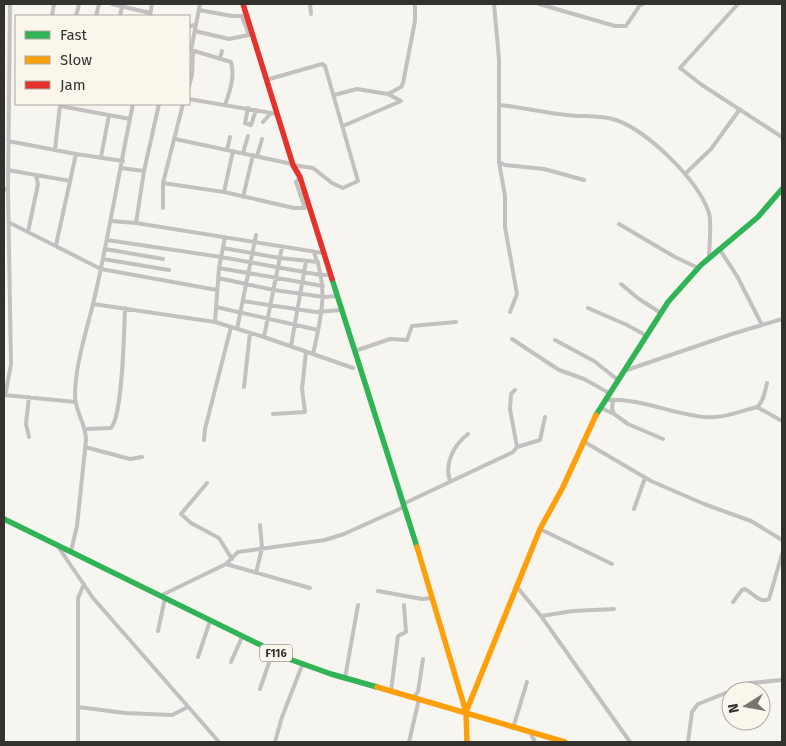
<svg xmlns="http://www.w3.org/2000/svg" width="786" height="746" viewBox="0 0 786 746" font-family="'Fira Sans',sans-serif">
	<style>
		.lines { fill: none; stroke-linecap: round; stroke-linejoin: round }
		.street { stroke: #c3c1c0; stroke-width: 4 }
		.fast { stroke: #30b455; stroke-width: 5.5 }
		.slow { stroke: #ff9f0a; stroke-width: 5.5 }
		.jam { stroke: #e5322d; stroke-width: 5.5 }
		.labels { text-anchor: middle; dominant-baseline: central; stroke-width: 5; stroke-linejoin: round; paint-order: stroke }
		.shield { fill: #faf6ec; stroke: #6f6d67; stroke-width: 1 }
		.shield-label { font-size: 11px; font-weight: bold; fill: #34322e }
	</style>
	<rect width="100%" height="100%" fill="#f6f5f0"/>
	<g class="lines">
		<!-- street -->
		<path class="street" d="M112,4L150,13
			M200,4L191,50L231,62C235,77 230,91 225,105
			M310,4L311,14
			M494,4L499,59V162L505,165L544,169L584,180
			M539,4L615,26H626L640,5L643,4
			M738,4L680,68L702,85L782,137
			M52,16L54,4
			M76,16L79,4
			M96,16L99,4
			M120,16L122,6
			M150,16L152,4
			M189,26L196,25
			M195,31L229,39L249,35L242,16H232L199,10
			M220,58L222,51
			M266,80L322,64L325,66L358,181L343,188L332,183L313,168L293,165
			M189,86L192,75L193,51
			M388,94L401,87L403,83L415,21V4
			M334,95L357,89L388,94L401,101L343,126
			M189,99L277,114
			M499,105C522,107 544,113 567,115C584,117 600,115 616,120C649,132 698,180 709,213C712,222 709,248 709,259
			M60,106L130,119
			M248,108L245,123L251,125L256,110
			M263,122L271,113
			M175,139L292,164
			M8,141L76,154L123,161
			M55,150L60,105
			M227,150L230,137
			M243,153L248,136
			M257,156L262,139
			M101,157L109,115
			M499,162L505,196V227L517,294L510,312
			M121,168L144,171
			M8,170L70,181
			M685,174L711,149L740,109
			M163,183L224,192L294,208H305L296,182L300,177
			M4,189L8,190L11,364L6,392L4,393
			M8,190L10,4
			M224,192L233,151
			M243,197L253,155
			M163,208V183L183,104
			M111,221L136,223L323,253
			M10,223L101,269L217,290
			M136,223L144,171L159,104
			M619,224L675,257L698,268
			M28,232L38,184L36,176
			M107,240L221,257L321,275H330
			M56,245L76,154
			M223,248L280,258L318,262
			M105,249L163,259
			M720,250L737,276L762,325
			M103,259L169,270
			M219,268L323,286
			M218,278L274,290L324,297L338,296
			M621,284L639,299L661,313
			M243,301L316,312L342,310
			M93,304L215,322L264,337L353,368
			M216,307L318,330
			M588,308L627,325L647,336
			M215,322L219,268L225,237
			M237,329L256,235
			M264,337L282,247
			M512,339L559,370L584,379L609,393
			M555,340L594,361L618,380
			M291,346L306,261
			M355,351L390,339L407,340L412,326L456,322
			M313,354C321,319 329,287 314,253
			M624,371L732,334L782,319
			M244,387L250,333
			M515,390L511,394L510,409L517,447
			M4,395L76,402
			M605,400C637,397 672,414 704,417C723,419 740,411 757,407C764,401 765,391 767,383
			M613,400L612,408L614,414
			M757,407L782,421
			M601,408L614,414L628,424L663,439
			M273,414L305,412L302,389L306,352
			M86,429L111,428C123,414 124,331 125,308
			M29,437L26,424L29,397
			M204,440L205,429L231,327
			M583,441L651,481L704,504L751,521L782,540
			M85,447L130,459L142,457
			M450,481C444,463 454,445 468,434
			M207,483L181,514L191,523L219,538L232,559
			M403,504L513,452L517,447L540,440L545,417
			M634,509L645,478
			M540,529L612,564
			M59,548L93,598L219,742
			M71,551L77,526L86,440C86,424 75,411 75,396C75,362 89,324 96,291C110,229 120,166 133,104
			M226,564L310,588
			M256,573L262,548L260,525
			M517,587L541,616L630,742
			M378,591L422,599L433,598
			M160,596L226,564L238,552L325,540L344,534L404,507
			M733,602L742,590L745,589C753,593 760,604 769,599L782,554
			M541,616L573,611L614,609
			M158,631L165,598
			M198,657L210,621
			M231,662L242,637
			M345,678L358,605
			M260,689L273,651
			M391,691L398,636L406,632L404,605
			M732,691L750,683L782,680
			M413,698L418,692L423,659
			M78,707L125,713L172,715L188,707
			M513,728L527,682
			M530,732L535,742
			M78,742V598L84,584
			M275,742L282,717L303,663
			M409,742L419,699
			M688,742L692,712L698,704L731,691"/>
		<!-- fast -->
		<path class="fast" d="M332,279L417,547
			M596,415L668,302L701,265L758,217L782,189
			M4,519L289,659L331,674L377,687"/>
		<!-- slow -->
		<path class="slow" d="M417,547L466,712L467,742
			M377,687L565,742
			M466,712L540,529L563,487L596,415"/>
		<!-- jam -->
		<path class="jam" d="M243,4L293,165L300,177L332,279"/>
	</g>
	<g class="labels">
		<!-- shield labels -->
		<rect class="shield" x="260" y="644.5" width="32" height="17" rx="4"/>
		<g class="shield-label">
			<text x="276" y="653">F116</text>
		</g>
	</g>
	<!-- border -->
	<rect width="786" height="746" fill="none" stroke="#34322e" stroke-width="10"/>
	<!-- legend -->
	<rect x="15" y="15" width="175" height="90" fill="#faf6ec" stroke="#aba8a0"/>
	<rect x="25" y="31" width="25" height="8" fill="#30b455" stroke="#aba8a0"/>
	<text x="60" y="40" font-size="15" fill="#34322e">Fast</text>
	<rect x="25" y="56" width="25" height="8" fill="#ff9f0a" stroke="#aba8a0"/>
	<text x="60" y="65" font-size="15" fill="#34322e">Slow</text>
	<rect x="25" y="81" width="25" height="8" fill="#e5322d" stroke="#aba8a0"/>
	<text x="60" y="90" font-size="15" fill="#34322e">Jam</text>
	<!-- north arrow -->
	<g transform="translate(746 706) rotate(259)"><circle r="24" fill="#faf6ec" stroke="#aba8a0"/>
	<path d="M0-4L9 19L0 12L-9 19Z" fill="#787672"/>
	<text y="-8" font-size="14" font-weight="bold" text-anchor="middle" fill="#34322e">N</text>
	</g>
</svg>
